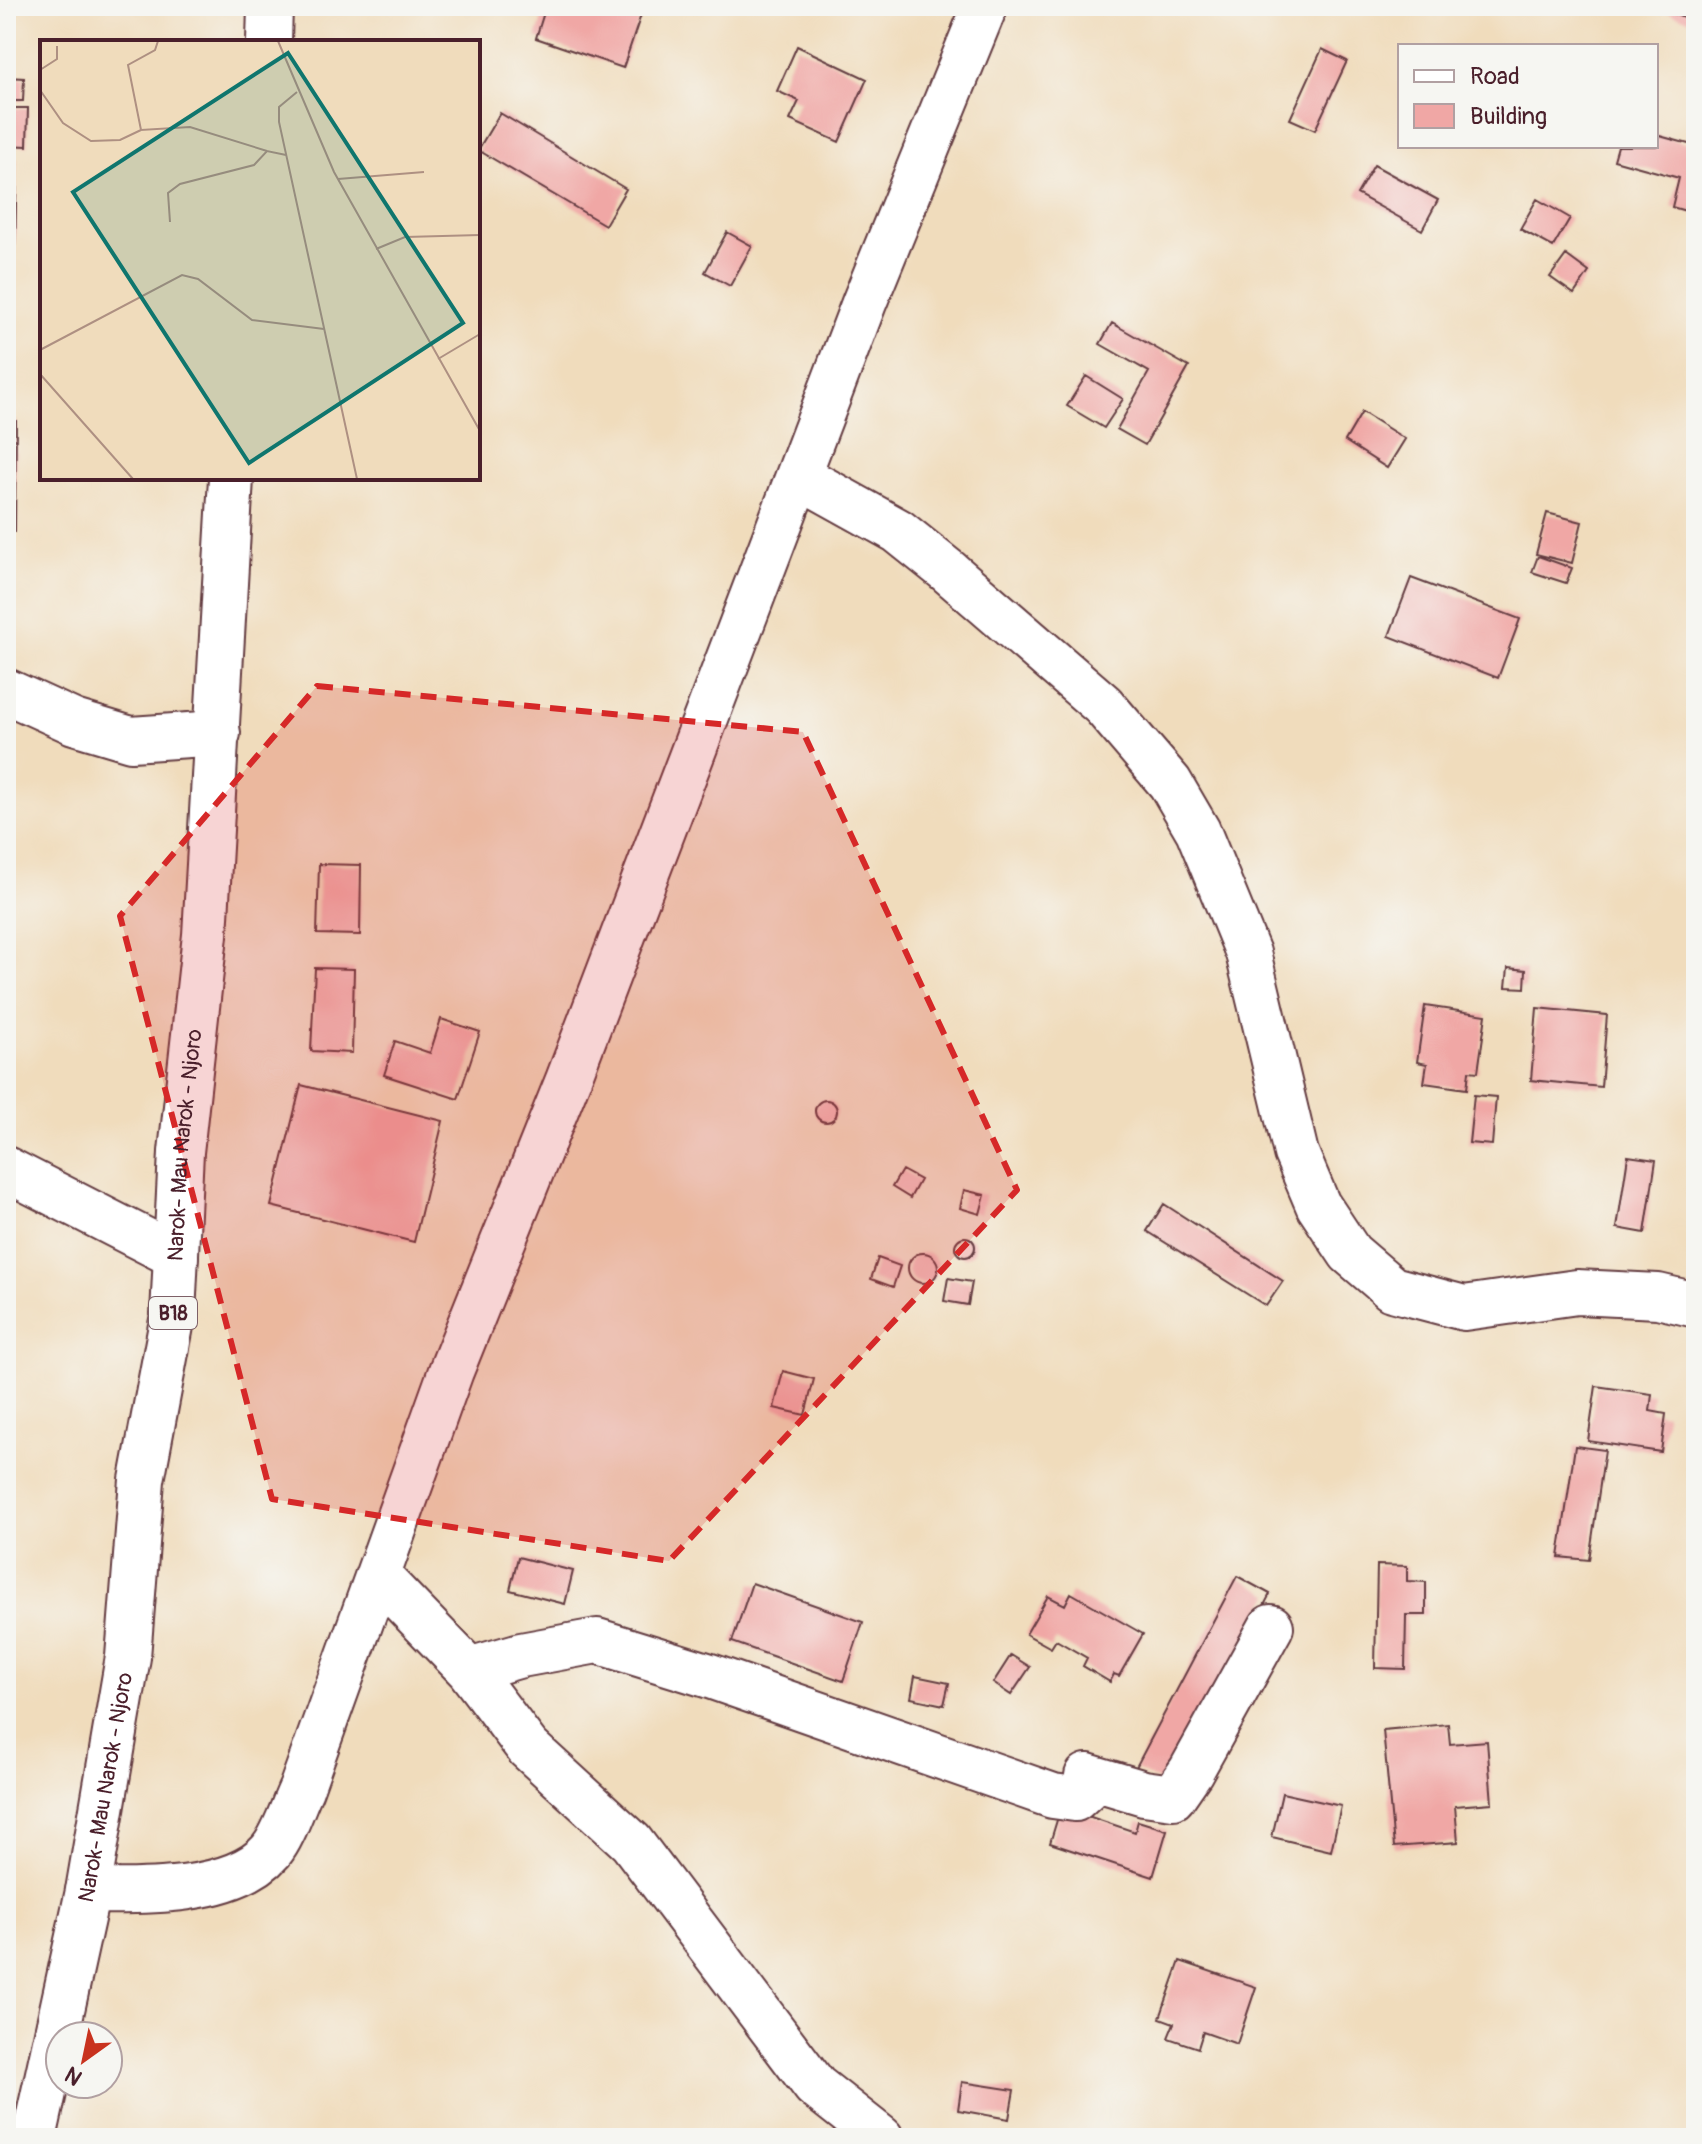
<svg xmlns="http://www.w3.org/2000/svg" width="1702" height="2144" viewBox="0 0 1702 2144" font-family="Pangolin,sans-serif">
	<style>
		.building { fill: #f0a7a5 }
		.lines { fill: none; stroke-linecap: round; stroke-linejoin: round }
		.street-casing { stroke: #633b41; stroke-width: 48 }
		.highway-casing { stroke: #633b41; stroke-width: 48 }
		.street { stroke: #fff; stroke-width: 44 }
		.highway { stroke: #fff; stroke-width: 44 }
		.marked { fill: #d62828; fill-opacity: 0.2; stroke: #d62828; stroke-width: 6; stroke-dasharray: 16 10; stroke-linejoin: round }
		.labels { text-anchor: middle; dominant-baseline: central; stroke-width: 6; stroke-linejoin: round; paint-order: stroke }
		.shield { fill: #f6f6f2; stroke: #7e6067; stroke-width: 2 }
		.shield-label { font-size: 20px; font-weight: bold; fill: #4a1f2b }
		.street-label { font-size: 22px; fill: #4a1f2b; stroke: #f6f6f2 }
		.inset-road { fill: none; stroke: #ae9082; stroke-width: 2 }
		.view { fill: #0f766e; fill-opacity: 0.15; stroke: #0f766e; stroke-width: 4 }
		.inset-edge { fill: none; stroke: #4a1f2b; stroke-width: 4 }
	</style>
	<rect width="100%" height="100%" fill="#f6f6f2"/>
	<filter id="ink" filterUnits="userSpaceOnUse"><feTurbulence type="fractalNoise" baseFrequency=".0125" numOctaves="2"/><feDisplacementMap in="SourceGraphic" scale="16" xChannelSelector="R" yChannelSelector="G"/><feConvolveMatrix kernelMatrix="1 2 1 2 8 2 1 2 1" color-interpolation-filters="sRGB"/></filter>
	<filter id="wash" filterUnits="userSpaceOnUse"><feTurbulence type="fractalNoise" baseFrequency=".006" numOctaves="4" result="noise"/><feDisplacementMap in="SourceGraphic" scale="32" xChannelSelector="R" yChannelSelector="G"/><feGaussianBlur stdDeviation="1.8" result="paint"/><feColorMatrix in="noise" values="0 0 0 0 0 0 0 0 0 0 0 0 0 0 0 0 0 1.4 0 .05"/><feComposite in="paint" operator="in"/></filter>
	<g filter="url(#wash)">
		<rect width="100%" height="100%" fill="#f0dcbc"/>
		<g id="blocks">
			<!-- building -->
			<path class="building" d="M546,6H644L623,68L536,38Z
				M1654,6H1696V23Z
				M797,46L867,79L839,142L790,120L799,101L777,91Z
				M1322,49L1347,61L1315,130L1290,119Z
				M6,77L24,78L23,101H6Z
				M6,108H28L27,146L6,145Z
				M500,113L626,189L605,225L478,150Z
				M1656,135L1696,146V214L1672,207L1679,178L1614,160L1618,146H1656Z
				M6,159H17L15,248H6Z
				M1374,165L1438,200L1422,230L1357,194Z
				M1537,199L1570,218L1553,247L1520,229Z
				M727,232L752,246L730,286L705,272Z
				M1566,255L1589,272L1574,294L1550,277Z
				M1112,323L1189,367L1145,445L1117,429L1149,372L1100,344Z
				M6,365H13L12,416H6Z
				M1086,376L1123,399L1104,428L1067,406Z
				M1362,412L1405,439L1387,468L1345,441Z
				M6,421H16L15,532H6Z
				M1547,513L1582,522L1572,563L1536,554Z
				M1538,556L1572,568L1566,583L1532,572Z
				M1411,578L1520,619L1498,678L1389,636Z
				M6,595L11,596L8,622H6Z
				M319,864L361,865L360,935L317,934Z
				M315,968L354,969L352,1053L311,1051Z
				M1508,968L1526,970L1525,988L1506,987Z
				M1425,1006L1486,1015L1478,1072L1469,1071L1467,1089L1424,1083L1427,1064L1417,1062Z
				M1537,1008L1607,1015L1601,1087L1531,1080Z
				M441,1019L480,1032L458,1099L384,1075L395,1041L430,1053Z
				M301,1085L443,1121L414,1242L271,1206Z
				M1474,1095L1496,1097L1492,1145L1469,1143Z
				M815 1111a11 11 0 1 1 22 0a11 11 0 1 1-22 0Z
				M1628,1156L1656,1160L1645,1233L1617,1228Z
				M902,1170L920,1180L910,1198L892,1187Z
				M964,1190L985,1195L980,1214L960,1208Z
				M1164,1204L1283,1281L1266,1306L1147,1231Z
				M955 1247a10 10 0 1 1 20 0a10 10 0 1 1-20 0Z
				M908 1268a15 15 0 1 1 30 0a15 15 0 1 1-30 0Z
				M878,1258L900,1266L893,1287L871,1279Z
				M948,1278L972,1282L968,1305L944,1301Z
				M783,1371L814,1379L805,1415L774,1408Z
				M1596,1386L1652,1394L1650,1411L1666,1414L1661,1452L1588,1441Z
				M1575,1446L1605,1450L1589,1560L1559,1557Z
				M518,1557L573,1571L565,1604L510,1590Z
				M1377,1565L1407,1566V1581L1426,1582V1615H1406L1405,1669L1375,1668Z
				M1237,1576L1270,1594L1169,1787L1135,1769Z
				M752,1583L863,1622L843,1681L732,1642Z
				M1071,1593L1143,1634L1119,1676L1114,1674L1110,1682L1083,1666L1087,1658L1056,1640L1051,1648L1026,1634L1048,1596L1065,1605Z
				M1011,1655L1030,1667L1011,1695L993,1683Z
				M915,1676L949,1683L944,1705L911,1698Z
				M1448,1724L1450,1744L1487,1741L1492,1803L1455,1806L1458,1842L1394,1847L1383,1730Z
				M1282,1793L1341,1806L1331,1851L1272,1837Z
				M1061,1807L1135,1832L1138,1821L1167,1830L1153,1877L1050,1843Z
				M1180,1961L1256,1987L1237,2044L1203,2032L1198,2048L1168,2038L1174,2023L1160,2018Z
				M962,2082L1014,2090L1009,2119L958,2110Z"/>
		</g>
	</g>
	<g filter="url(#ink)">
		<use href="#blocks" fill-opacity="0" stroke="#633b41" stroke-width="2"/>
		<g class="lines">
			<!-- street casing -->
			<g class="street-casing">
				<path id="street" d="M799,476L898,531L948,571L1103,705L1170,783L1198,831L1248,953L1296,1153L1318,1205L1350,1253L1392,1289L1464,1308L1577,1292L1658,1296L1696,1305
					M6,691L74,722L131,739L218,733
					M6,1169L176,1256
					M379,1577L469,1670L521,1655L597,1641L710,1676L1053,1796L1075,1799L1086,1789L1087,1776L1144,1793L1173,1797L1191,1771L1271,1627
					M469,1670L528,1748L631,1842L815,2086L881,2138
					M88,1891C141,1892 234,1894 271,1851C284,1835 292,1808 301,1789L451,1371L568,1080L864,303L985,6"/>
			</g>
			<!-- highway casing -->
			<g class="highway-casing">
				<g id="highway">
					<path d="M269,42L270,6"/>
					<path id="s1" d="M34,2138L88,1891L128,1657L142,1480L173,1315L181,1152L205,935L231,478"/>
				</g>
			</g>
			<!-- street -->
			<use href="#street" class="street"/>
			<!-- highway -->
			<use href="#highway" class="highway"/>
		</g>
	</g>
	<!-- marked area -->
	<path class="marked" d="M317,686L803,732L1017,1190L669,1561L272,1499L120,916Z"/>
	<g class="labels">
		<!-- shield labels -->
		<rect class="shield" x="149" y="1297" width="48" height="32" rx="6"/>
		<g class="shield-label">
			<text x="173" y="1313">B18</text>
		</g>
		<!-- street labels -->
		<g class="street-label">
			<text stroke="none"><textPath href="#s1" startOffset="1006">Narok- Mau Narok - Njoro</textPath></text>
			<text stroke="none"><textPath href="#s1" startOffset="358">Narok- Mau Narok - Njoro</textPath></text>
		</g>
	</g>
	<!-- overview -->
	<g transform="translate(40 40)">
		<rect width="440" height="440" fill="#f0dcbc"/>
		<path class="inset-road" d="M118,1L115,10L88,25L101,90L150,87L227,111M238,1L294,132L440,391M0,30L17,19V6M0,50L23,83L51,101L80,100L101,90M257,52L239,67V82L317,439M298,139L384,132M130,182L128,153L140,144L214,125L227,111L246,115M336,209L365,197L440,195M0,310L142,235L158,239L212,280L284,289M398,319L440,294M0,334L93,439"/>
		<path class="view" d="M248,13L423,283L209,423L33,152Z"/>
		<rect width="440" height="440" class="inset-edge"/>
	</g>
	<!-- margin -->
	<rect width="1702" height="2144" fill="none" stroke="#f6f6f2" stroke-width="32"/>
	<!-- legend -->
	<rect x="1398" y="44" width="260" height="104" fill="#f6f6f2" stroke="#b1a0a2" stroke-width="2"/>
	<rect x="1414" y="70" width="40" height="12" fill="#ffffff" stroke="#b1a0a2" stroke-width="2"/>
	<text x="1470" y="84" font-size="24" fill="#4a1f2b">Road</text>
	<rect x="1414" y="104" width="40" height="24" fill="#f0a7a5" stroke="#b1a0a2" stroke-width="2"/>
	<text x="1470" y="124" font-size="24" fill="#4a1f2b">Building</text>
	<!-- north arrow -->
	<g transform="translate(84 2060) rotate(213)"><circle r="38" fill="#f6f6f2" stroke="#b1a0a2" stroke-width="2"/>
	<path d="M0-6L14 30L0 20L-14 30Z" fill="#c8321e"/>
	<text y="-12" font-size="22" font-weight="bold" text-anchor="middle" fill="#4a1f2b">N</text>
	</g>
</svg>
